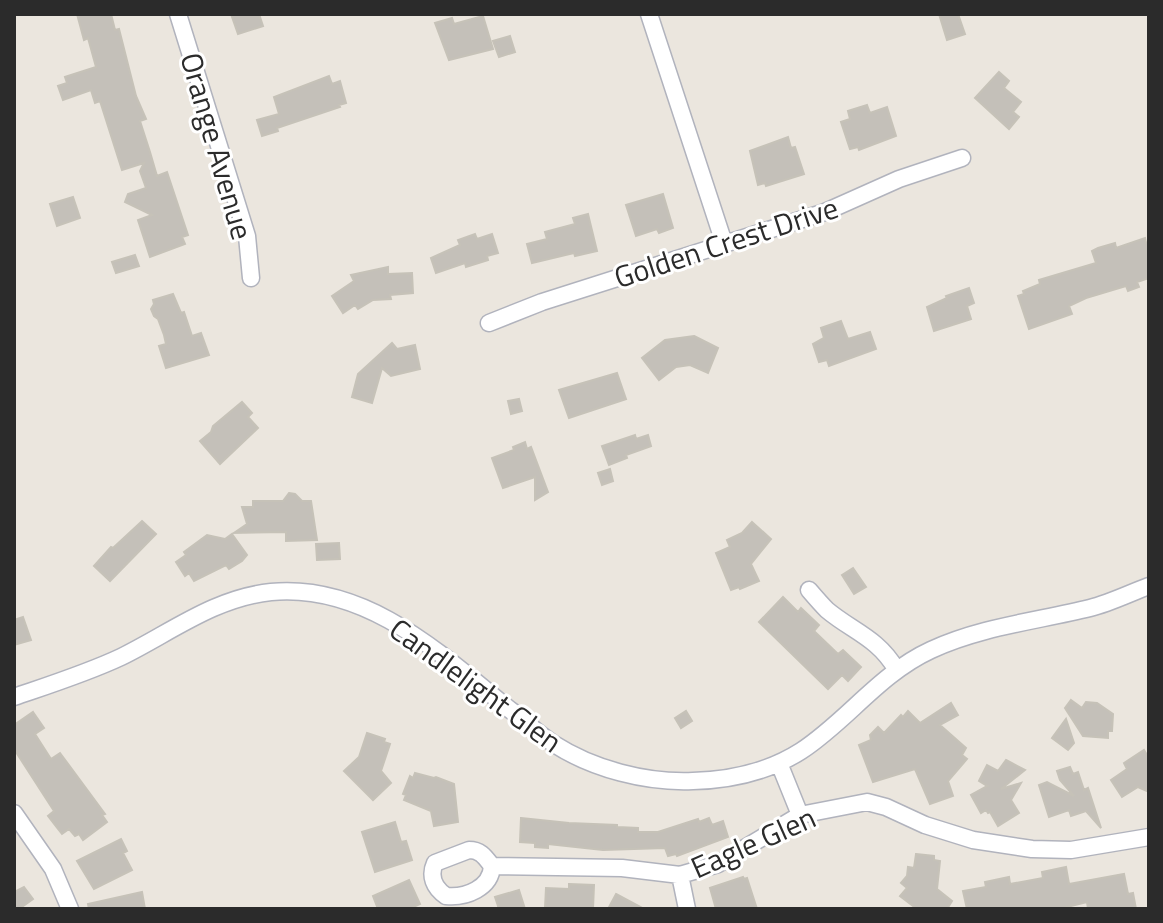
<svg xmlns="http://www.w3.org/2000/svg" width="1163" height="923" viewBox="0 0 1163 923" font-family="'Titillium Web',sans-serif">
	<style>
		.building { fill: #c4c0b9; stroke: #c6c2b8; stroke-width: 2 }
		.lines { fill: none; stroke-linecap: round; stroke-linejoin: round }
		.street-casing { stroke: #b1b3bd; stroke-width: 19 }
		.street { stroke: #fff; stroke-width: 16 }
		.labels { text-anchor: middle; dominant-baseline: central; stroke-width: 6; stroke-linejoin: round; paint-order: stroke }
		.street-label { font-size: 30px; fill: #2b2b2b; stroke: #fff }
	</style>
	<rect width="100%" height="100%" fill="#ebe6de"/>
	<!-- building -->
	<path class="building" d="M77,14H111L115,30L119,29L136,96L146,119L140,121L150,152L157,176L167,172L188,235L182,237L185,244L150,257L138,220L152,215L125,202L128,194L146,188L140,171L144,163L122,170L100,101L95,103L91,90L63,100L58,86L67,83L65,77L96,67L88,38L84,40Z
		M231,14H259L263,26L238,34Z
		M939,14H958L965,34L947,40Z
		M483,16L493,49L449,60L435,23L452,18L454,24Z
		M510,36L515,52L499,57L493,41Z
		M999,72L1009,81L1004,88L1021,102L1013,112L1019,117L1009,129L975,98Z
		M329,76L332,84L340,81L346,103L339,105L340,107L277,128L278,131L262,136L257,120L279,114L274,97Z
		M867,105L870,113L887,107L896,136L859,150L858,147L850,149L841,122L850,119L848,111Z
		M788,137L791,148L795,147L804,174L766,186L765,183L758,185L750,151Z
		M663,194L673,228L659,233L657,229L636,236L626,205Z
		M73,197L80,218L57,226L50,204Z
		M588,214L597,251L575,256L574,253L532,263L527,244L547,239L545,232L575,224L573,218Z
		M475,234L477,239L492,234L498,253L487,256L488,260L466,267L465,263L436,273L431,258L460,245L458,240Z
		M1145,238L1146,243L1149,242V278L1137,282L1139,287L1128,291L1126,286L1086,298L1069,306L1072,314L1029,329L1018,296L1024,294L1023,291L1040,284L1039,280L1096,263L1092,251L1098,248L1115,243L1116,248Z
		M135,255L139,266L116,273L112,262Z
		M388,267V274L412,273L413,293L390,295L391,299L373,300L358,309L355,305L343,313L332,296L354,281L351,275Z
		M969,288L974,303L967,306L971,319L934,331L927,307L947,298L946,296Z
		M173,294L181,313L184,312L192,336L201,333L209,355L166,368L159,346L166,344L164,335L158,319L154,316L151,309L154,304L153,300Z
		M841,321L848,339L870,332L876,349L829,366L827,360L819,362L813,344L824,338L821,328Z
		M694,336L718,348L708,373L690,365L676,367L659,380L642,358L665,340Z
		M392,343L397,349L415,345L420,369L391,376L382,368L372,403L352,397L358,374Z
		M617,373L626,399L569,418L559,390Z
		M519,399L522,411L511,414L508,401Z
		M242,402L252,413L248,417L258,428L220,464L200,441L211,432L213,426Z
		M635,435L636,439L648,435L651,446L626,455L627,458L609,465L602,446Z
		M525,442L527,449L531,447L548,492L535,500V477L503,488L492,458L514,450L513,447Z
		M610,469L613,481L602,485L598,473Z
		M289,493L295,494L302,501H311L317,540L286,541V532L234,533L247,524L242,507H253V501H283Z
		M142,521L156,534L110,581L94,566L111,547L113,548Z
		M752,522L771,539L751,564L759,581L740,589L739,587L731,590L716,553L730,547L727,540L742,533Z
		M232,534L247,555L242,561L229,569L226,565L194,581L189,573L185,576L176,562L186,555L184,552L207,535L225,539Z
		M339,543L340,559L317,560L316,544Z
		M853,568L866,587L854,594L842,575Z
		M783,597L798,612L801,608L819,625L814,631L838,654L843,650L861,667L848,681L842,675L828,689L759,622Z
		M23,617L31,640L14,645V620Z
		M1071,700L1082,708L1086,702L1097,703L1113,714L1112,731H1108V738L1083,736L1065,708Z
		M951,703L958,715L940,725L966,748L962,755L967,759L948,781L953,796L930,804L915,769L873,782L859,745L871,740L870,735L878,727L884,733L901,715L903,717L908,711L920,723Z
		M686,711L692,721L681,728L675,718Z
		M33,712L44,728L35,734L51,759L60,753L105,814L102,815L107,822L83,840L79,834L75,836L69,829L62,834L58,829L48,816L54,811L14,749V725Z
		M1066,719L1074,743L1068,750L1052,738Z
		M367,733L385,739L384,742L390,744L381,771L391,783L373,800L344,771L359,757Z
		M1144,750L1149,758V792L1138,787L1122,797L1111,780L1127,769L1124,763Z
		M1006,760L1025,770L1001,789L1021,783L1011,800L1019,813L998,826L990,812L988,813L986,810L981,813L971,795L987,786L979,781L987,765L998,771Z
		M1070,767L1073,774L1078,772L1084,790L1088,788L1101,828L1086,811L1071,816L1069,810L1049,817L1039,785L1047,782L1074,796L1060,780L1057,771Z
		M415,773L434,778L436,777L454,784L458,822L434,826L431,811L404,800L406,795L403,794L410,776L413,778Z
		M521,818L569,823L617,825V827L638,828V832H658L698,819L699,822L709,818L712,825L723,821L728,837L677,856L676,854L668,856L665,848L603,850L548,844V848L535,847V843L520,842Z
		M395,822L401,842L406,841L412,860L375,872L362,832Z
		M121,839L127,851L123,853L132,870L94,889L77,861Z
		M916,854L934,856V860L940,861L937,889L952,901L947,909H917L900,896L907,888L901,883L907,876L908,867L914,868Z
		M1066,867L1069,884L1124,874L1128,894L1133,893L1136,909H1088L1087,902L1059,909H967L963,891L986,887L985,882L1009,877L1010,884L1043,878L1042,872Z
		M743,877L744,879L747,878L757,909H716L710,888Z
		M409,880L420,904L409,909H378L373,896Z
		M569,884L594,885L593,909L545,908L546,888L569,889Z
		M24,887L33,899L19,909H14V892Z
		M519,890L525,909H499L495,897Z
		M142,892L145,909H89L88,904Z
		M616,894L644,909H608Z"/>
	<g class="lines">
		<!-- street casing -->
		<g class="street-casing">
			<path id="street" d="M178,14L247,236L251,278
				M649,14L724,243
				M489,323L542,302L825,212L899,179L962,158
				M809,590C815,597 821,604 827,610C852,631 878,638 896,669
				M14,697C49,685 87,673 121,657C170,633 214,598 271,592C366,583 441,654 509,709C524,720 538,734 554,744C593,769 646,783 693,781C731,780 768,772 801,751C847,721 879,674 931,650C980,627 1037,621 1090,608C1110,603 1130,593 1149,586
				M779,763L800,815
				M14,813L53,869L70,909
				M469,850C481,850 485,857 492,866C491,888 466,898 446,896C434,888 429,876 435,863Z
				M492,866L622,868L680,875L718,864L800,815L867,802L886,807L925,825L973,840L1032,849L1071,850L1149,837
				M680,875L687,909"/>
		</g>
		<!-- street -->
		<use href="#street" class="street"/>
	</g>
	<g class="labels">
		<!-- street labels -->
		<g class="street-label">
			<text transform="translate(217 146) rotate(74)">Orange Avenue</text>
			<text transform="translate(726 242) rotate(-18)">Golden Crest Drive</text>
			<text transform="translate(476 685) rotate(36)">Candlelight Glen</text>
			<text transform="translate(753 842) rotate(-24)">Eagle Glen</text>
		</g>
	</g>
	<!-- border -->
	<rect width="1163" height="923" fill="none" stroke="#2b2b2b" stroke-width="32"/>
</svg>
